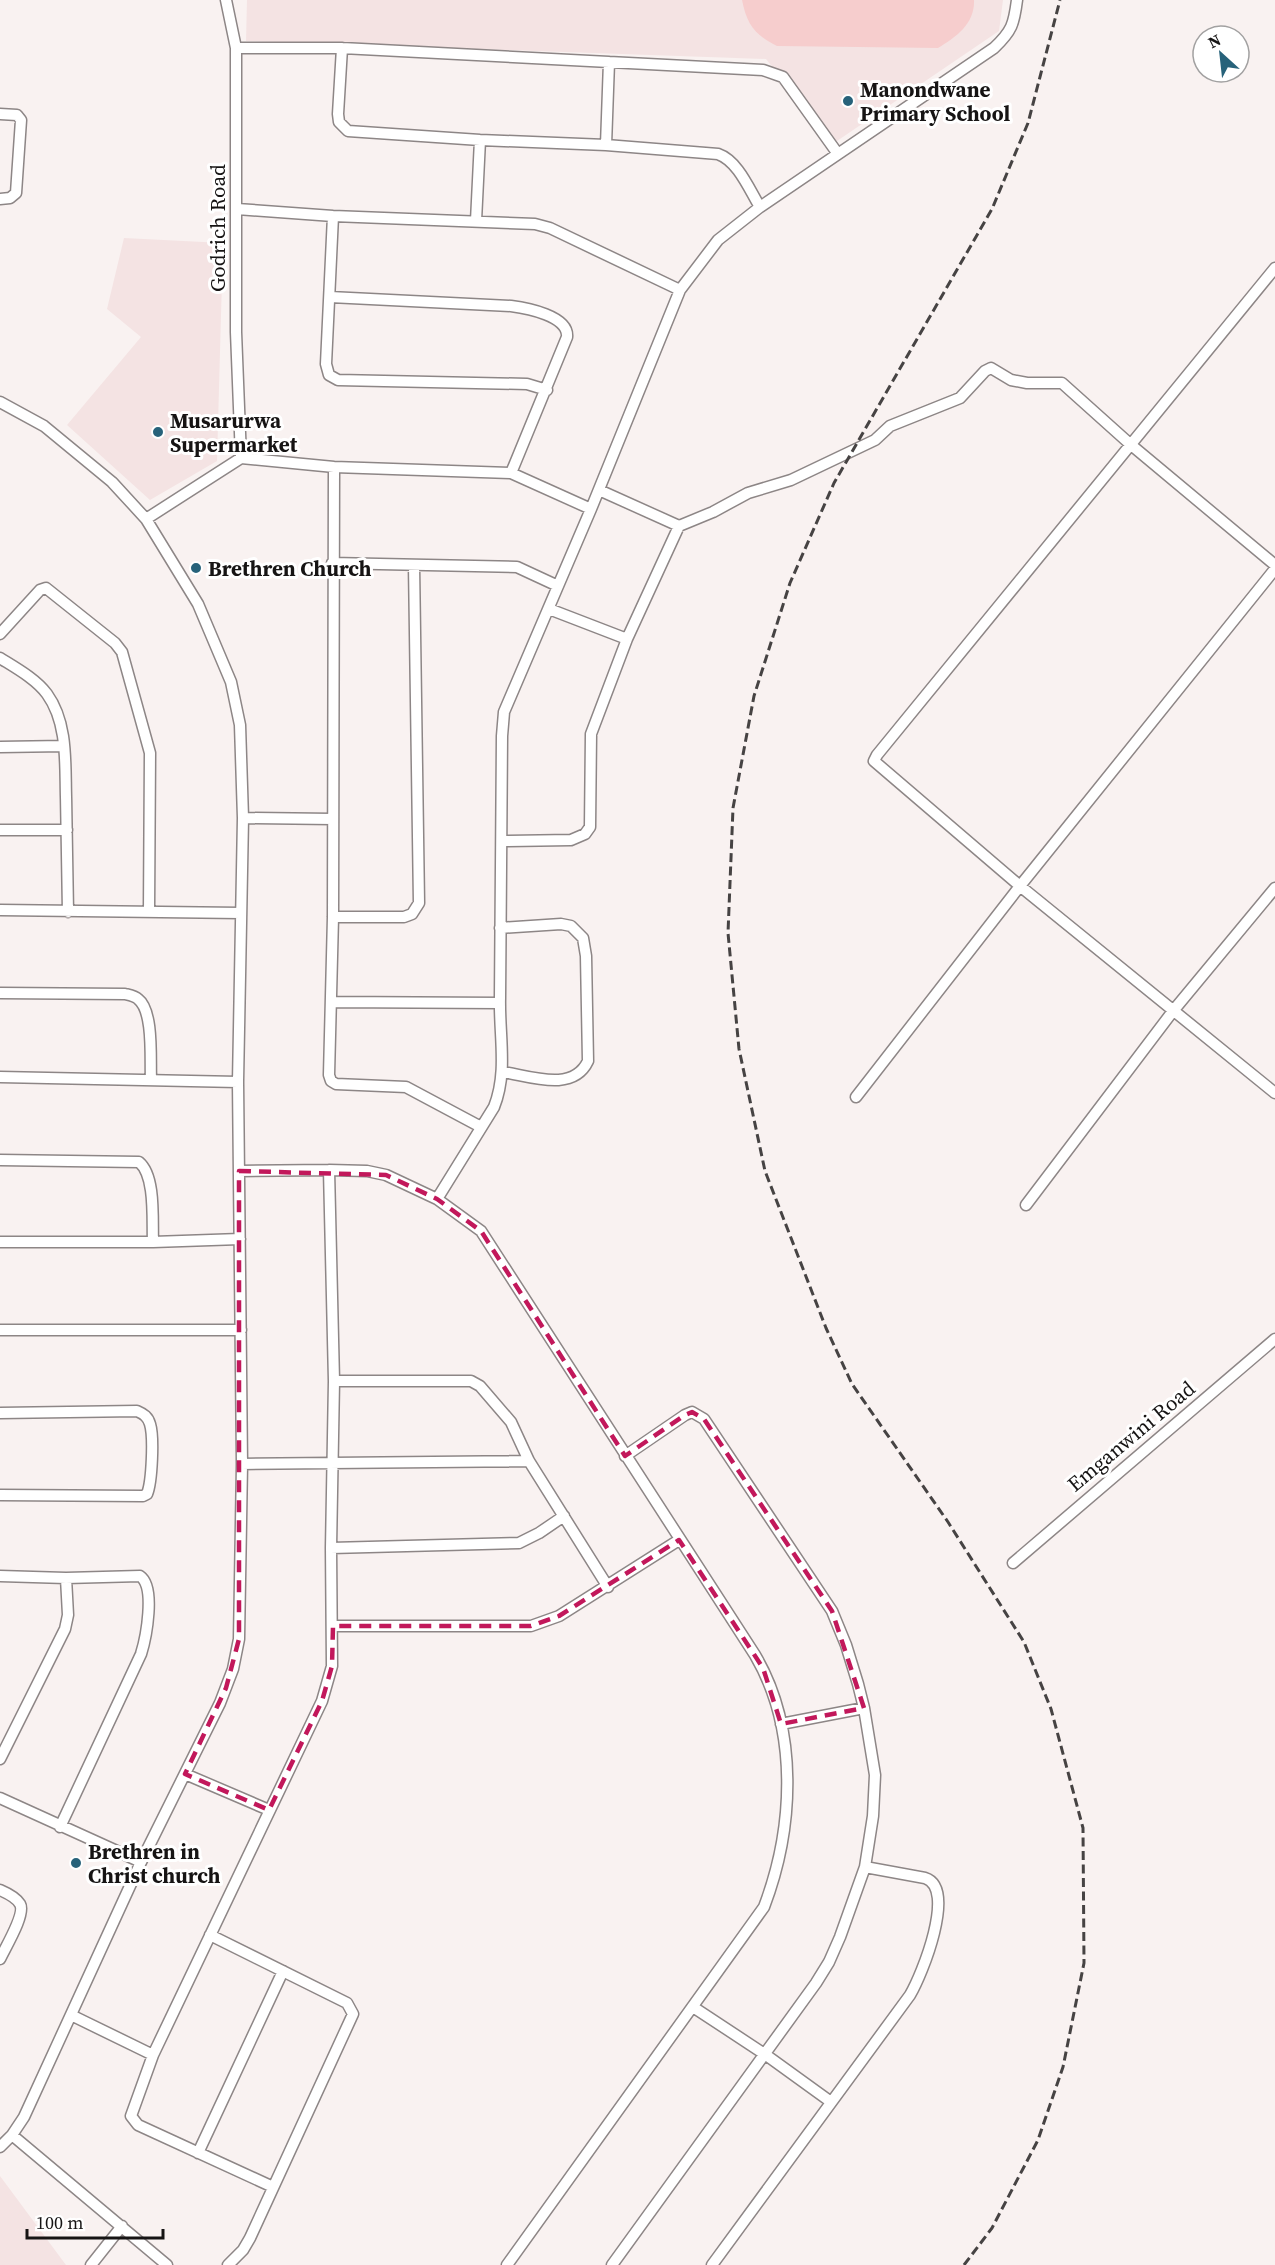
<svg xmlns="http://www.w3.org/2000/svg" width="1275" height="2265" viewBox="0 0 1275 2265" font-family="'Source Serif 4',serif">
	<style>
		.built { fill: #f4e3e3 }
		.park { fill: #f6cdcd }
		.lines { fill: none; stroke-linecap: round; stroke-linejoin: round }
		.minor-casing { stroke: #8d8686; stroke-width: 13 }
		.minor { stroke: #fff; stroke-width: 10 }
		.rail { stroke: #464343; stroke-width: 3; stroke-dasharray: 9 4.5; stroke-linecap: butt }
		.marked { fill: none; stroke: #c2185b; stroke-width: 4.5; stroke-dasharray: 12 8; stroke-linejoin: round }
		.poi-dot { fill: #27627a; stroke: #fff; stroke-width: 2 }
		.labels { text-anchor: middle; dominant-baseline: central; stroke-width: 6; stroke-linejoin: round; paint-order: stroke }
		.poi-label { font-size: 21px; font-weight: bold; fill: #161414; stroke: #fff; text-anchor: start }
		.street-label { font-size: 21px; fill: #161414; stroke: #fff }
	</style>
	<rect width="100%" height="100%" fill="#f9f2f1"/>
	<!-- built -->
	<path class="built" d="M247,0H1003L999,31L834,143L766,59L246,41Z
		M124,238L223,243L217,461L150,500L67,425L141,337L107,309Z
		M0,2176L66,2265H0Z"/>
	<!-- park -->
	<path class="park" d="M742,0H974C975,24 956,37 938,48L777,46C755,35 747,25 742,0Z"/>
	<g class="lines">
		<!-- minor casing -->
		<g class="minor-casing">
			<path id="minor" d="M226,0L236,48V332L241,458
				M236,48H342L763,70L783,77L838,154
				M342,48L338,114L339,122L348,131L480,140L606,145L718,154C738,161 749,189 760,207
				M0,114L17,115L21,120L16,193L10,198L0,199
				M606,145L609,62
				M237,209L333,216L535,224L550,228L680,290
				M333,216L326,364L329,375L338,380L527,384L547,390
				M476,221L480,140
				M1275,268L877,755L874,761L1020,886L1275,1093
				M330,297L511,306C527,308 569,316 567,337L511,473
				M0,402L44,426L112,482L146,519L198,604L231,682L240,725L243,818L238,1082L242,1464L239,1639L233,1669L220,1703L141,1862L24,2117L12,2135L0,2147
				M334,467L333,917L329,1075L331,1081L336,1084L406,1087L481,1127
				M146,519L241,458L334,467L511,473L591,509
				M679,526L713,512L748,493L791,480L875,440L890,426L960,398L985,371L991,368L1011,380L1027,383H1062L1130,444L1275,565
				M332,563L517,567L558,586
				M549,609L627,639
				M0,634L40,590L46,588L115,643L122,652L150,753L149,912
				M0,658C16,668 36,679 47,694C68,723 65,763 66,797C67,835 67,873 68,912
				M0,747L64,746
				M243,818L333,819
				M0,830H67
				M502,841L571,840L585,834L590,827L591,734L627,639L679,526L599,490
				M0,910L241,913
				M333,917H404L412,914L419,903L414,565
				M500,928L561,924L571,926L583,938L586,956L588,1061C573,1093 530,1076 503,1072
				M0,993L125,994C129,995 135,996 138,999C154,1011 150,1060 151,1079
				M332,1002L500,1003
				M0,1077L238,1082
				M856,1097L1020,886L1275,569
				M0,1160L139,1162C156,1176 152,1221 153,1242
				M239,1171L329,1170L367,1171L386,1175L437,1199L481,1231L755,1655C799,1730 794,1828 764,1907L507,2265
				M437,1199L494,1107C508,1072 499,1035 500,998C501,910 502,823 502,736L504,712L591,509L680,290L718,240L760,207L994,48C1012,31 1014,24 1017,0
				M1026,1205L1173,1011L1275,888
				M0,1242H153L240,1239
				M0,1330H241
				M334,1381H471L480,1386L511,1422L529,1461L608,1587
				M0,1413L137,1411C144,1414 148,1417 150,1424C154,1437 152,1482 147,1494L143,1496L0,1495
				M242,1464L529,1461
				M331,1548L519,1543L539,1533L564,1516
				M1013,1563L1275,1339
				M0,1576L66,1578L140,1576C156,1587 146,1638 141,1654L60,1827
				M333,1626H531L559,1616L679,1540
				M781,1724L864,1708
				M0,1759L65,1629L68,1615L66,1578
				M185,1774L269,1810
				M0,1798L141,1862
				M0,1890C7,1893 16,1897 20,1904C26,1914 5,1948 0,1959
				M210,1935L347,2003L353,2014L250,2238L243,2250L228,2265
				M693,2007L766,2055L831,2102
				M71,2015L153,2055
				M12,2135L167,2265
				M198,2153L283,1971
				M273,2187L138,2125L131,2116L153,2055L322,1701L332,1666L331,1548L334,1381L329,1170
				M91,2265L122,2226
				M612,2265L816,1983L829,1962L840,1937L865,1867L873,1816L875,1775L864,1708L858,1684L846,1645L832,1611L704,1419L692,1412L685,1415L625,1456
				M712,2265L910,1995C922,1975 957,1888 925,1878L865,1867"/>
		</g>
		<!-- minor -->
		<use href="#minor" class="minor"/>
		<!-- rail -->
		<path class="rail" d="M964,2265L992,2228L1038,2140L1063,2067L1084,1963L1083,1828L1051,1709L1024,1642L948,1522L852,1384L826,1328L765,1171L739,1049L728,933L733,808L754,696L790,583L834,483L992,209L1028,123L1060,0"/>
	</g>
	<!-- marked area -->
	<path class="marked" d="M239,1171L386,1175L437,1199L481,1231L625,1456L685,1415L692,1412L704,1419L832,1611L864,1708L781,1724L763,1668L679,1540L559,1616L531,1626H333L332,1666L322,1701L269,1810L185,1774L226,1688L239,1639Z"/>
	<!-- markers -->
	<g class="poi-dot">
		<circle cx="848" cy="101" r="6"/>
		<circle cx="158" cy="432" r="6"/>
		<circle cx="196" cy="568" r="6"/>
		<circle cx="76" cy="1863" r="6"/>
	</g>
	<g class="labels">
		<!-- poi labels -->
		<g class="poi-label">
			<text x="860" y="89">Manondwane<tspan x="860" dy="24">Primary School</tspan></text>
			<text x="170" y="420">Musarurwa<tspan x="170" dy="24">Supermarket</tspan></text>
			<text x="208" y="568">Brethren Church</text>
			<text x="88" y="1851">Brethren in<tspan x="88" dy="24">Christ church</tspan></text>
		</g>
		<!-- street labels -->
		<g class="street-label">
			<text transform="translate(217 228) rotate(-90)">Godrich Road</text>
			<text transform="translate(1131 1436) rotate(-40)">Emganwini Road</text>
		</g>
	</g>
	<!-- north arrow -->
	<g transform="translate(1221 54) rotate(333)"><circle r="28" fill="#ffffff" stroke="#a2a1a1" stroke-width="1.5"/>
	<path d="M0-4.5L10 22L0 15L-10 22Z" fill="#27627a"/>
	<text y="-9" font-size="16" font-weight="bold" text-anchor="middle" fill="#161414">N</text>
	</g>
	<!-- scale -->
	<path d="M27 2229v9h136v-9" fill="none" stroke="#161414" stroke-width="3"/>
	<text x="36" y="2229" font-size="18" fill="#161414" stroke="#ffffff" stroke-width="4.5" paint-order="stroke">100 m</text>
</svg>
